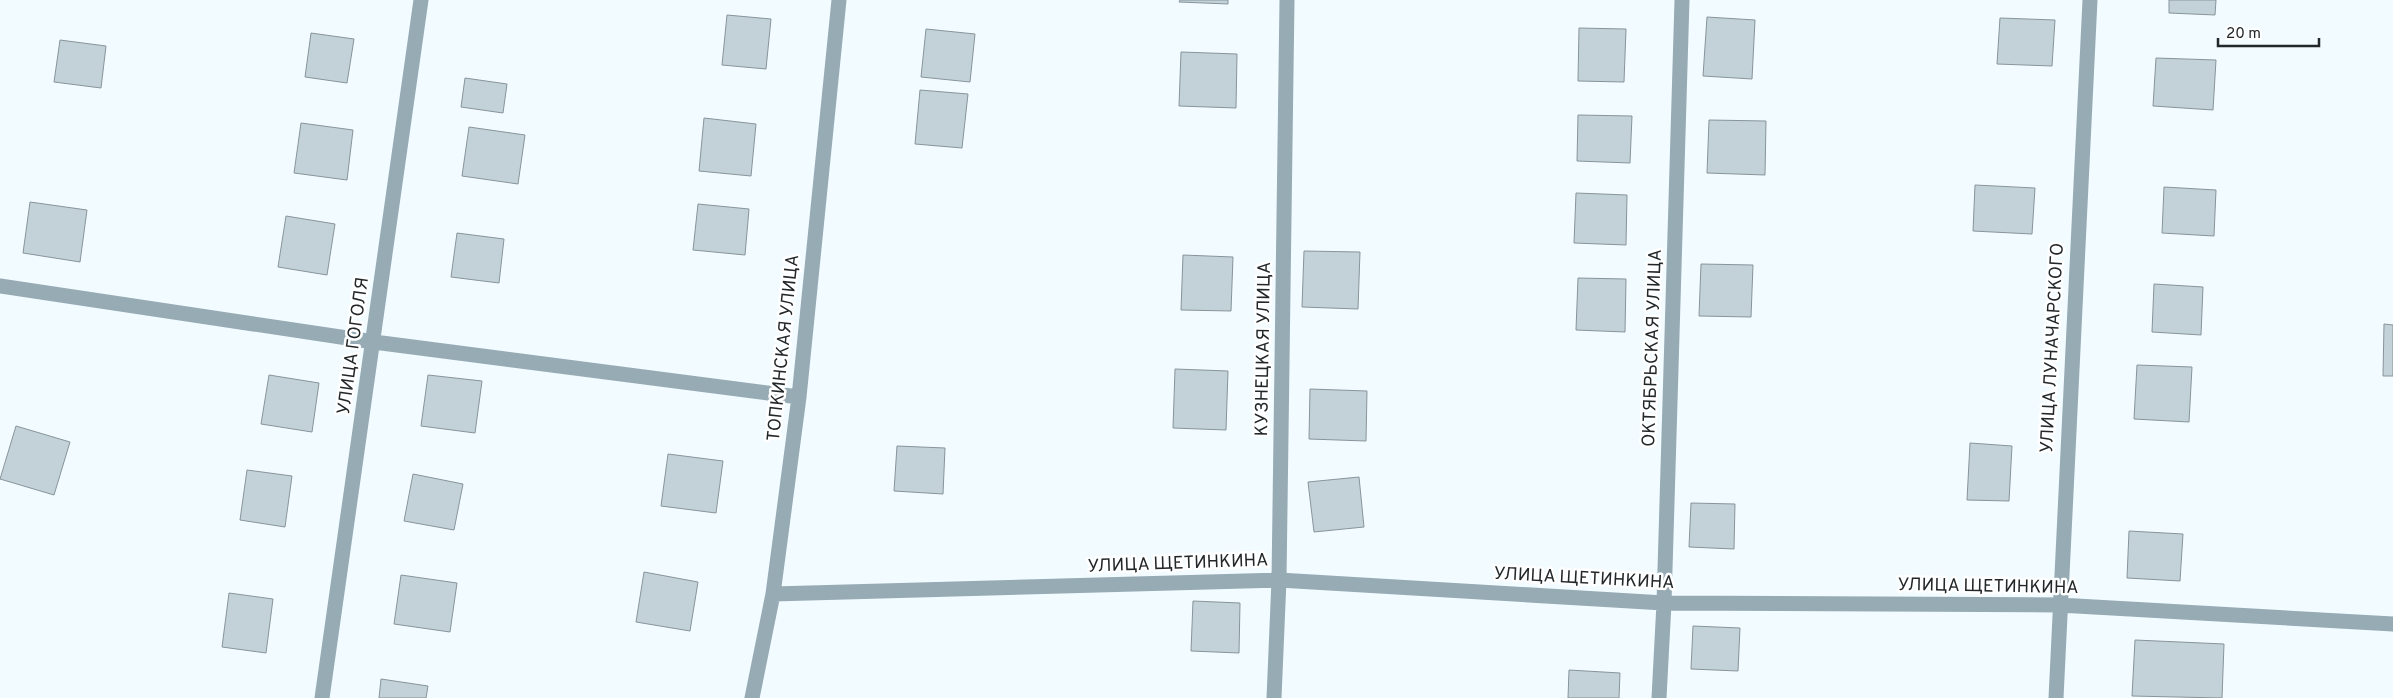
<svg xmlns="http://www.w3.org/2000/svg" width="2393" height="698" viewBox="0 0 2393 698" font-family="Overpass,sans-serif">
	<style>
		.building { fill: #c3d2d8; stroke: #87959b }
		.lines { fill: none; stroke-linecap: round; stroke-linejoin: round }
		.minor { stroke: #96abb4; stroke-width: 15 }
		.labels { text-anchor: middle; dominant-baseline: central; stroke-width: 5; stroke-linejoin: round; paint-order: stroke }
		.street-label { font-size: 18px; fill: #222729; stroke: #fff }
	</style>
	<rect width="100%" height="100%" fill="#f2fbff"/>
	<!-- building -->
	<path class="building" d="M1180,0H1228V4L1179,2Z
		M2169,0H2216L2215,15L2169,13Z
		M727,15L771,19L766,69L722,65Z
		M1707,17L1755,20L1752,79L1703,76Z
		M2000,18L2055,20L2052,66L1997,64Z
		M1579,28L1626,29L1624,82L1578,81Z
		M926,29L975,34L970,82L921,77Z
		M311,33L354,39L347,83L305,77Z
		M60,40L106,46L101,88L54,82Z
		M1181,52L1237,54L1236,108L1179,106Z
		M2156,58L2216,60L2213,110L2153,106Z
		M465,78L507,84L503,113L461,107Z
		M920,90L968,94L962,148L915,144Z
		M1578,115L1632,116L1630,163L1577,161Z
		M704,118L756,124L751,176L699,171Z
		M1709,120L1766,121L1765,175L1707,173Z
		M301,123L353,130L347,180L294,173Z
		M469,127L525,135L518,184L462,176Z
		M1975,185L2035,188L2032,234L1973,231Z
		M2164,187L2216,190L2214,236L2162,233Z
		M1576,193L1627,195L1626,245L1574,243Z
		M30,202L87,210L80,262L23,253Z
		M698,204L749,209L745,255L693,250Z
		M286,216L335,224L327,275L278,267Z
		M457,233L504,239L499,283L451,277Z
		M1304,251L1360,252L1358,309L1302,307Z
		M1183,255L1233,257L1231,311L1181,310Z
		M1701,264L1753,265L1751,317L1699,316Z
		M1578,278L1626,279L1625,332L1576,330Z
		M2154,284L2203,287L2201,335L2152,332Z
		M2384,324L2393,325V376H2383Z
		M2137,365L2192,367L2189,422L2134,419Z
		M1175,369L1228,371L1226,430L1173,428Z
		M269,375L319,383L312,432L261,424Z
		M428,375L482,381L475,433L421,426Z
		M1310,389L1367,391L1366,441L1309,439Z
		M16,426L70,442L54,495L0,479Z
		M1970,443L2012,446L2009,501L1967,500Z
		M897,446L945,448L943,494L894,491Z
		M668,454L723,461L716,513L661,506Z
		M247,470L292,476L285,527L240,520Z
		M413,474L463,484L454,530L404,521Z
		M1359,477L1364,527L1314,532L1308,482Z
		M1691,503L1735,504L1734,549L1689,547Z
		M2129,531L2183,534L2180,581L2127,578Z
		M644,572L698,582L690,631L636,622Z
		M401,575L457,583L450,632L394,624Z
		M229,593L273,599L266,653L222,647Z
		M1193,601L1240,603L1239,653L1191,651Z
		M1693,626L1740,628L1738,671L1691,669Z
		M2135,640L2224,644L2222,698L2132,696Z
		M1569,670L1620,673L1619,698H1568Z
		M381,679L428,686L426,698H379Z"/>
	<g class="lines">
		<!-- minor -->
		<path class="minor" d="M0,286L374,342L799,397
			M773,594L1279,580L1664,603L2059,605L2393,624
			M322,698L421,0
			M752,698L773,594L799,397L839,0
			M1274,698L1279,580L1287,0
			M1659,698L1664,603L1682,0
			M2056,698L2090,0"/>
	</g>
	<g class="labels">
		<!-- street labels -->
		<g class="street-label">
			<text transform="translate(354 346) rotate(-82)">УЛИЦА ГОГОЛЯ</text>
			<text transform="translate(784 348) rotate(-84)">ТОПКИНСКАЯ УЛИЦА</text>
			<text transform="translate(1653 348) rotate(-88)">ОКТЯБРЬСКАЯ УЛИЦА</text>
			<text transform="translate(2053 348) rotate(-87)">УЛИЦА ЛУНАЧАРСКОГО</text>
			<text transform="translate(1264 349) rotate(-89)">КУЗНЕЦКАЯ УЛИЦА</text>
			<text transform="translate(1178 564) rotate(-2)">УЛИЦА ЩЕТИНКИНА</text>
			<text transform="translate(1584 579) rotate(3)">УЛИЦА ЩЕТИНКИНА</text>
			<text transform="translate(1988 587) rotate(1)">УЛИЦА ЩЕТИНКИНА</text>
		</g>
	</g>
	<!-- scale -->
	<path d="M2218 38v8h101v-8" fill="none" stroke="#222729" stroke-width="2.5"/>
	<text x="2226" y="38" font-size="15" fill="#222729" stroke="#ffffff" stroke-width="4" paint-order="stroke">20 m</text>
</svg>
